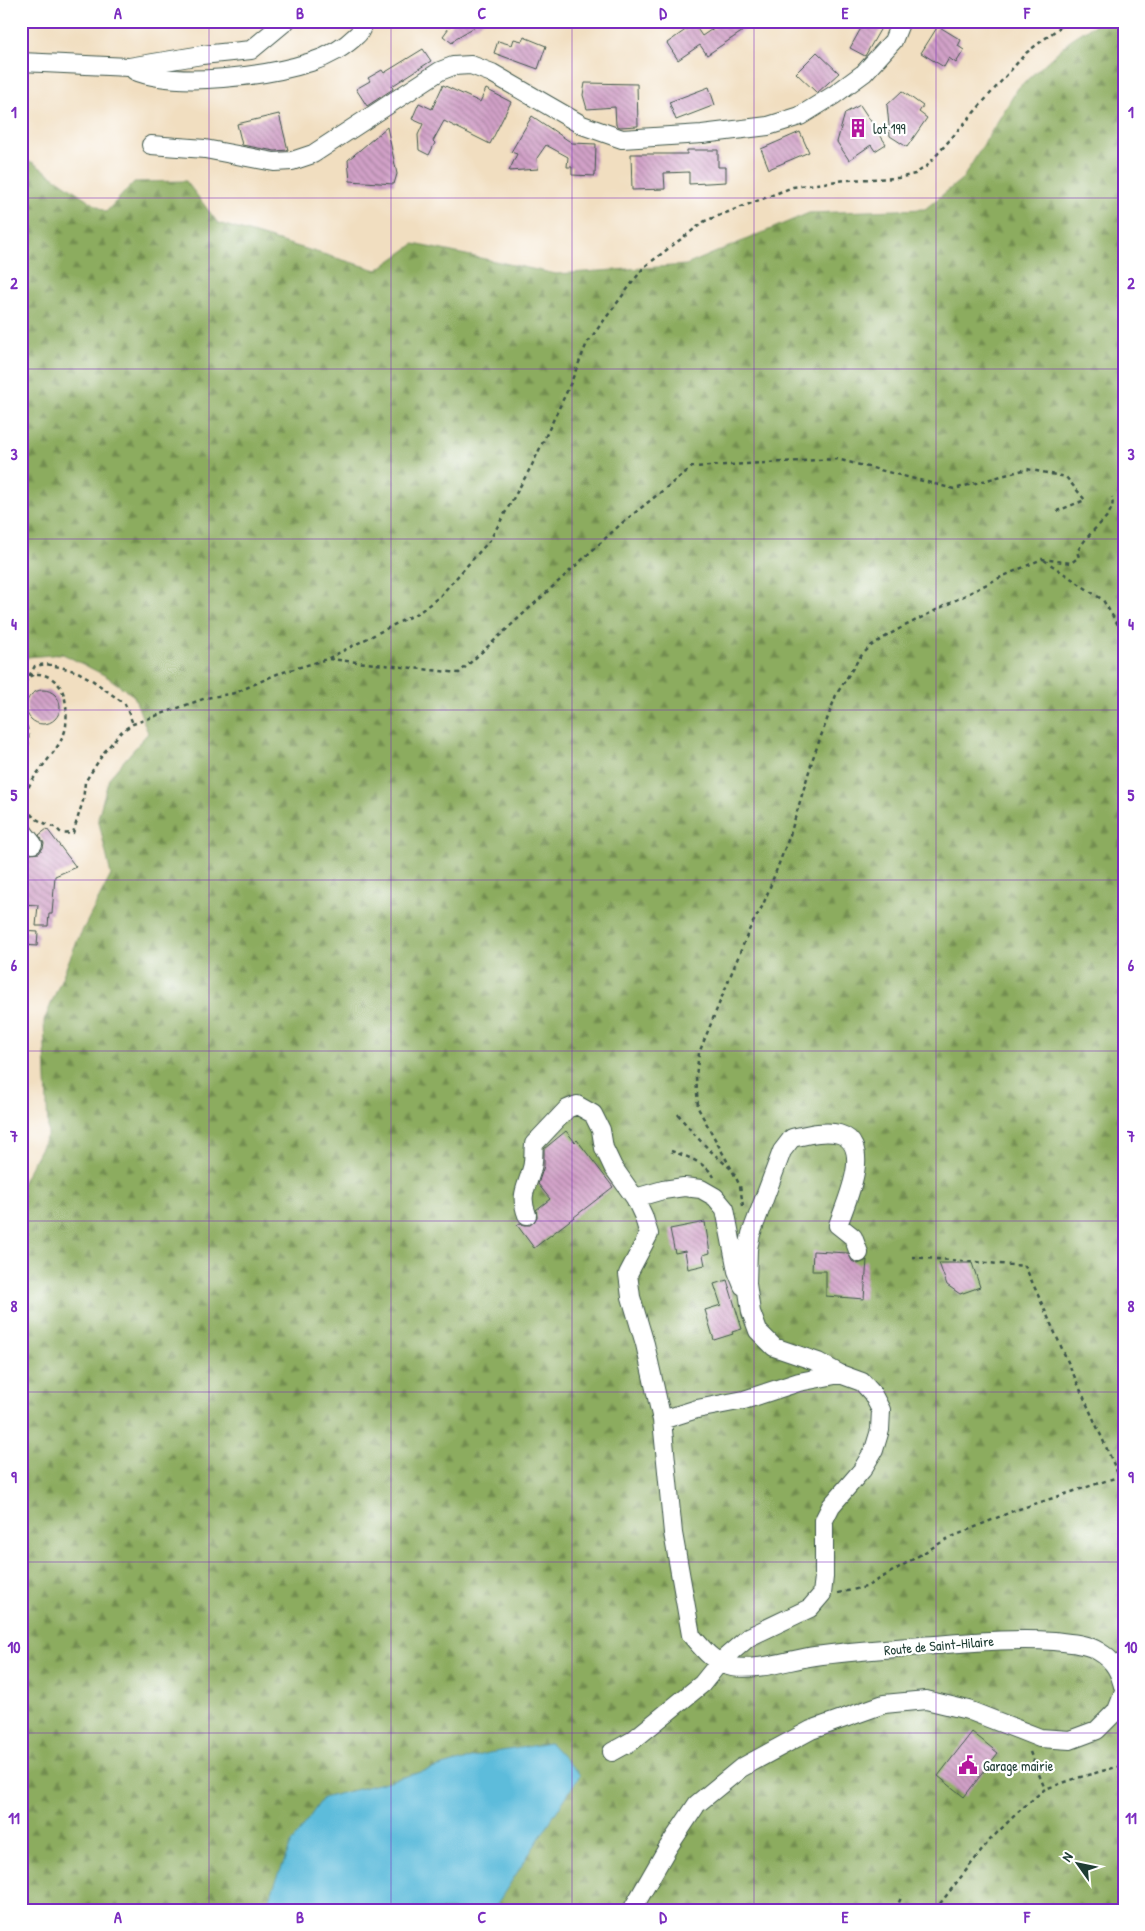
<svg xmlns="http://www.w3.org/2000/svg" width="1145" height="1931" viewBox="0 0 1145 1931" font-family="'Patrick Hand',sans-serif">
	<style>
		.forest { fill: url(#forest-firs); stroke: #56744a }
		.water { fill: #5dbcdb; stroke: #3e7c88 }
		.building { fill: url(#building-back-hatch) }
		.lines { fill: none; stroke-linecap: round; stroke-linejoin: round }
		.minor-casing { stroke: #3e5549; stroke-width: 20 }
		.path { stroke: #3e5549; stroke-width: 2.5; stroke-dasharray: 4 4; stroke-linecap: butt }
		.minor { stroke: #fff; stroke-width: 18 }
		.grid { fill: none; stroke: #7b2cbf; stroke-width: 1; stroke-opacity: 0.55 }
		.labels { text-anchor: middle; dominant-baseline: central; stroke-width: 4.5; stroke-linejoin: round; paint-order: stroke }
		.poi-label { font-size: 14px; fill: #1f3d34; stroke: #fff; text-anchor: start }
		.street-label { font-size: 14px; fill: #1f3d34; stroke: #fff }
		.neatline { fill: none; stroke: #7b2cbf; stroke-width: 2 }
		.grid-label { font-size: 16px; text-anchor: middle; font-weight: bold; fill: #7b2cbf }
	</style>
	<defs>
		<pattern id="forest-firs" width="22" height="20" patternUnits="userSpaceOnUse" patternTransform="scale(1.25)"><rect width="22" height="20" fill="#8cac5f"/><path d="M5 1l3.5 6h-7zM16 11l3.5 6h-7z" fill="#728d4f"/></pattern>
		<pattern id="building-back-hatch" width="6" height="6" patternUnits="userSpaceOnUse" patternTransform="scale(1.25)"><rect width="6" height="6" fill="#d1a0c7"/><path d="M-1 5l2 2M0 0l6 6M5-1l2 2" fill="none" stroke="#a984a2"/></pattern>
	</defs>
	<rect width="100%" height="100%" fill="#fff"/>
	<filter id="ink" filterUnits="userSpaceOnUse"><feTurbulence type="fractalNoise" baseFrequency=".02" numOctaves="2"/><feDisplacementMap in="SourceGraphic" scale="10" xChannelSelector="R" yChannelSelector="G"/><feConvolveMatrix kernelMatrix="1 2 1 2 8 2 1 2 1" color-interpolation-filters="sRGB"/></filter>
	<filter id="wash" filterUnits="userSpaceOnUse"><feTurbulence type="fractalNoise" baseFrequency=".0096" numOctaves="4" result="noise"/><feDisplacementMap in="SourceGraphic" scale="20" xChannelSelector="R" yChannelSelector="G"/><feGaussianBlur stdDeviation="1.12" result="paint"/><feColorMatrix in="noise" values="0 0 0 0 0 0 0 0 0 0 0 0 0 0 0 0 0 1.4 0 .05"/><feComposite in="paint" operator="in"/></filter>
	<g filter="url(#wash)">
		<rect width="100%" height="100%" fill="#f1dec0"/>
		<!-- forest -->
		<path class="forest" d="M1102,21H1124V1910H21V1185L48,1134L44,1021L77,941L111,875L98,818L109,778L148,733L134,696L106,676L63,654L27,657L21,669V161L32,162L106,212L134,182L186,181L218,223L377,270L414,244L556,274L686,265L809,213L925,209L963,178L1018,88L1075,36Z"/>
		<!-- water -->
		<path class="water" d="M550,1743L580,1775L493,1910H270L269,1899L292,1842L323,1798L382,1783L489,1753Z"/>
		<g id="blocks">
			<!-- building -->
			<path class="building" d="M454,21H485L456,38L452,43L443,36Z
				M724,21H758L707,55L700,45L678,60L667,43L694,24L702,36Z
				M865,21H885L865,56L850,48Z
				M938,26L961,40L958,46L964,50L956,63L949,58L944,67L921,53Z
				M524,37L546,46L538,69L494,53L498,41L512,45L514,39L522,41Z
				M423,49L431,61L392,86L393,89L367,106L356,89L370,81L368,78L382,70L384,73Z
				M817,52L839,73L817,93L796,73Z
				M585,83L637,84L638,126L620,127L616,125L615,107L587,109L583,95Z
				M443,85L480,102L486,89L511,102L490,144L444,121L433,141L435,143L429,155L419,150L418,135L423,124L412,119L419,103L432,109Z
				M709,87L715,105L676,120L669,102Z
				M902,91L923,106L919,112L927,118L907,147L890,136L887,105Z
				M860,105L886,144L875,151L871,145L849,160L837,142L845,113Z
				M279,114L288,150L275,151L242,145L237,124Z
				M532,116L572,143L596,144L595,176L572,175V167H567L568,157L546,145L537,158L538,169L509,171L517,154L511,152Z
				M387,127L397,174L394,184L350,181L348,160Z
				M800,132L809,152L769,169L761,149Z
				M687,150H718V167H726V182L689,184V172L664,173L665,189L632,190L631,154H687Z
				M26 707a17 17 0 1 1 34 0a17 17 0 1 1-34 0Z
				M47,829L76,867L55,876L52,914H49L48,926H36L38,905L21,904V846L30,854L39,853L43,848L44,843L39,835Z
				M23,931L38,932L37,946L22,945Z
				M566,1131L575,1142L577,1140L613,1187L534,1248L517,1225L520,1223L524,1225H530L534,1222L537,1217L536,1210L550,1199L538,1184L544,1166V1149Z
				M705,1222L710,1253L703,1255L705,1265L688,1269L685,1251L675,1253L670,1229Z
				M813,1251L848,1253L852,1261L858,1264L867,1260L864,1299L826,1296V1271H812Z
				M939,1263H972L980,1287L960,1294L947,1285Z
				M727,1280L742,1329L732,1332L733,1334L714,1340L705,1310L721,1305L714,1284Z
				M972,1732L998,1753L964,1797L938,1776Z"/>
		</g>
	</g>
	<g filter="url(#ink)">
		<use href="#blocks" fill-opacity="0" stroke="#3e5549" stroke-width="1"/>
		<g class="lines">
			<!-- minor casing -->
			<g class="minor-casing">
				<path id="minor" d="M21,62L129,67L202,55L251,50L286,21
					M135,71C177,88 268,76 311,62C327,57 345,47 357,35C361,32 362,26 364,21
					M151,145L205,149L274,162L292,161L313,154L440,71L453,66L471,65L492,73L582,125L622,139L702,134L768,126L800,116L834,95L864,73L893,41L901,21
					M21,829L33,844
					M635,1198L663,1190L684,1187L701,1189L715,1197L725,1209L737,1271L743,1286
					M527,1215C519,1194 527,1188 532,1168C534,1161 533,1152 534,1144L567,1109L577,1105L593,1114L601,1130L604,1148L613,1167L635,1198L643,1215L649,1234L628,1274L631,1297L645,1344L662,1420L673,1533L691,1635C702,1648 714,1664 732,1667C759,1671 788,1660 815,1656C850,1651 886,1649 921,1646C965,1643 1009,1638 1054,1641C1068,1643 1086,1643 1098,1651C1115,1661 1120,1672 1124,1690
					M840,1374L818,1362L774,1347L758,1331L751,1312L747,1284L748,1249L751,1234L782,1151L792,1138C806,1135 825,1130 839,1134C874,1144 846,1202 838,1225L853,1237L859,1253
					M612,1752L632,1741L702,1684L719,1663L749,1637L810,1608L822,1594L824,1577V1520L831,1506L862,1470L874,1450L880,1430L881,1410L872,1393L862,1382L840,1374L799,1382L744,1400L697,1409L662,1420
					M632,1910L667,1849L697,1804L741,1768L811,1730L884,1704L926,1700L968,1710L1040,1738L1070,1740L1097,1730L1117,1710L1124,1692"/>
			</g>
			<!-- path -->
			<path class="path" d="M1044,560L1103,600L1124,635
				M329,659L459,673L622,523L692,467L837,459L954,489L1027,469L1066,477L1085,500L1057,511
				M29,676L35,666L46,664L64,668L78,672L92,680L125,704L133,724
				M21,769C26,758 29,747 28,735C26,718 17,700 25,683C32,666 54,676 61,688C67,699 67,714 66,726C63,751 25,778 26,798C26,819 41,821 56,828C58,829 59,832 62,833C65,834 70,833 73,833L83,801L85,782L105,751L122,731L133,724L206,698L235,693L277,674L327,659L421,611L440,596L490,540L532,465L569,387L587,343L644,267L705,221L793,187L846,180L898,178L915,174L927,166L1026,53L1068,21
				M678,1114C693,1135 712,1153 731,1169
				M671,1151C686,1156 706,1163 714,1177
				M743,1206L740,1186L732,1170L698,1108L696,1076L699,1053L750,928L763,905L790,835L813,758L836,695L860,657L872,645L897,630L997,579L1042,559L1071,563L1079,557L1077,552C1081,545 1086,539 1091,533C1100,523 1116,512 1112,497
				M912,1257L1025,1266L1119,1476
				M838,1593L866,1587L947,1539L1013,1511L1124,1475
				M1030,1752L1045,1789
				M896,1910L902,1895
				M935,1910L990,1840L1019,1811L1045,1789L1077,1778L1124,1765"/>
			<!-- minor -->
			<use href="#minor" class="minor"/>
		</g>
	</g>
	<!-- grid -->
	<path class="grid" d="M209,21V1910M391,21V1910M572,21V1910M754,21V1910M936,21V1910M21,198H1124M21,369H1124M21,539H1124M21,710H1124M21,880H1124M21,1051H1124M21,1221H1124M21,1392H1124M21,1562H1124M21,1733H1124"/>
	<!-- icons -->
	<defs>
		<g id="building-bare" transform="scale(1.5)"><path d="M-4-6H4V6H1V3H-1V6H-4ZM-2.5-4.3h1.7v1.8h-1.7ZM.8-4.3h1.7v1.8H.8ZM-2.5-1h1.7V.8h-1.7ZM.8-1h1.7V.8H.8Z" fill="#b5179e" stroke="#fff" stroke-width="2.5" paint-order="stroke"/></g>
		<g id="civic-bare" transform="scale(1.5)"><path d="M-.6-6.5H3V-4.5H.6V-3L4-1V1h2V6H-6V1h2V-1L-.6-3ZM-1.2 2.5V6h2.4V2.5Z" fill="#b5179e" stroke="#fff" stroke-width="2.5" paint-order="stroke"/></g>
	</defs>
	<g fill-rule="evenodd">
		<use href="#building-bare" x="858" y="128"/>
		<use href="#civic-bare" x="968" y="1765"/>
	</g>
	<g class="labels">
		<!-- poi labels -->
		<g class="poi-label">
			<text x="873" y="128">lot 199</text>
			<text x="983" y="1765">Garage mairie</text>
		</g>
		<!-- street labels -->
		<g class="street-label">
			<text transform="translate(939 1645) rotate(-5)">Route de Saint-Hilaire</text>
		</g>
	</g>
	<!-- margin -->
	<rect width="1145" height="1931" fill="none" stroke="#fff" stroke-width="55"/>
	<!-- north arrow -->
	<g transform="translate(1078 1864) rotate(303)" stroke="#ffffff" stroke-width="4" paint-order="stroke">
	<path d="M0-4L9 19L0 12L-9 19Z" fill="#1f3d34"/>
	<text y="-8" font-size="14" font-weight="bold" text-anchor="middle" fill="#1f3d34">N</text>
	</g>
	<rect x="28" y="28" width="1090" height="1876" class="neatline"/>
	<g class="grid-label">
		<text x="118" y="19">A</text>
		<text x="300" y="19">B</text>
		<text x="482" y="19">C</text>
		<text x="663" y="19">D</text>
		<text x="845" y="19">E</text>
		<text x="1027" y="19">F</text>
		<text x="14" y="118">1</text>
		<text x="1131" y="118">1</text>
		<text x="14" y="289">2</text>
		<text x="1131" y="289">2</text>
		<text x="14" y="460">3</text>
		<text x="1131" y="460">3</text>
		<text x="14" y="630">4</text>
		<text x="1131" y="630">4</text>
		<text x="14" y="801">5</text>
		<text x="1131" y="801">5</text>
		<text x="14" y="971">6</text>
		<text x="1131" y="971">6</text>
		<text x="14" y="1142">7</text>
		<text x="1131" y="1142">7</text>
		<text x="14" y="1312">8</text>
		<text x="1131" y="1312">8</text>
		<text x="14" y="1483">9</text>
		<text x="1131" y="1483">9</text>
		<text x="14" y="1653">10</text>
		<text x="1131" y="1653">10</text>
		<text x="14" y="1824">11</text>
		<text x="1131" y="1824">11</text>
		<text x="118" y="1923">A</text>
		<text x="300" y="1923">B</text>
		<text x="482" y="1923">C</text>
		<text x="663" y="1923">D</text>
		<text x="845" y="1923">E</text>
		<text x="1027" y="1923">F</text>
	</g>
</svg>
